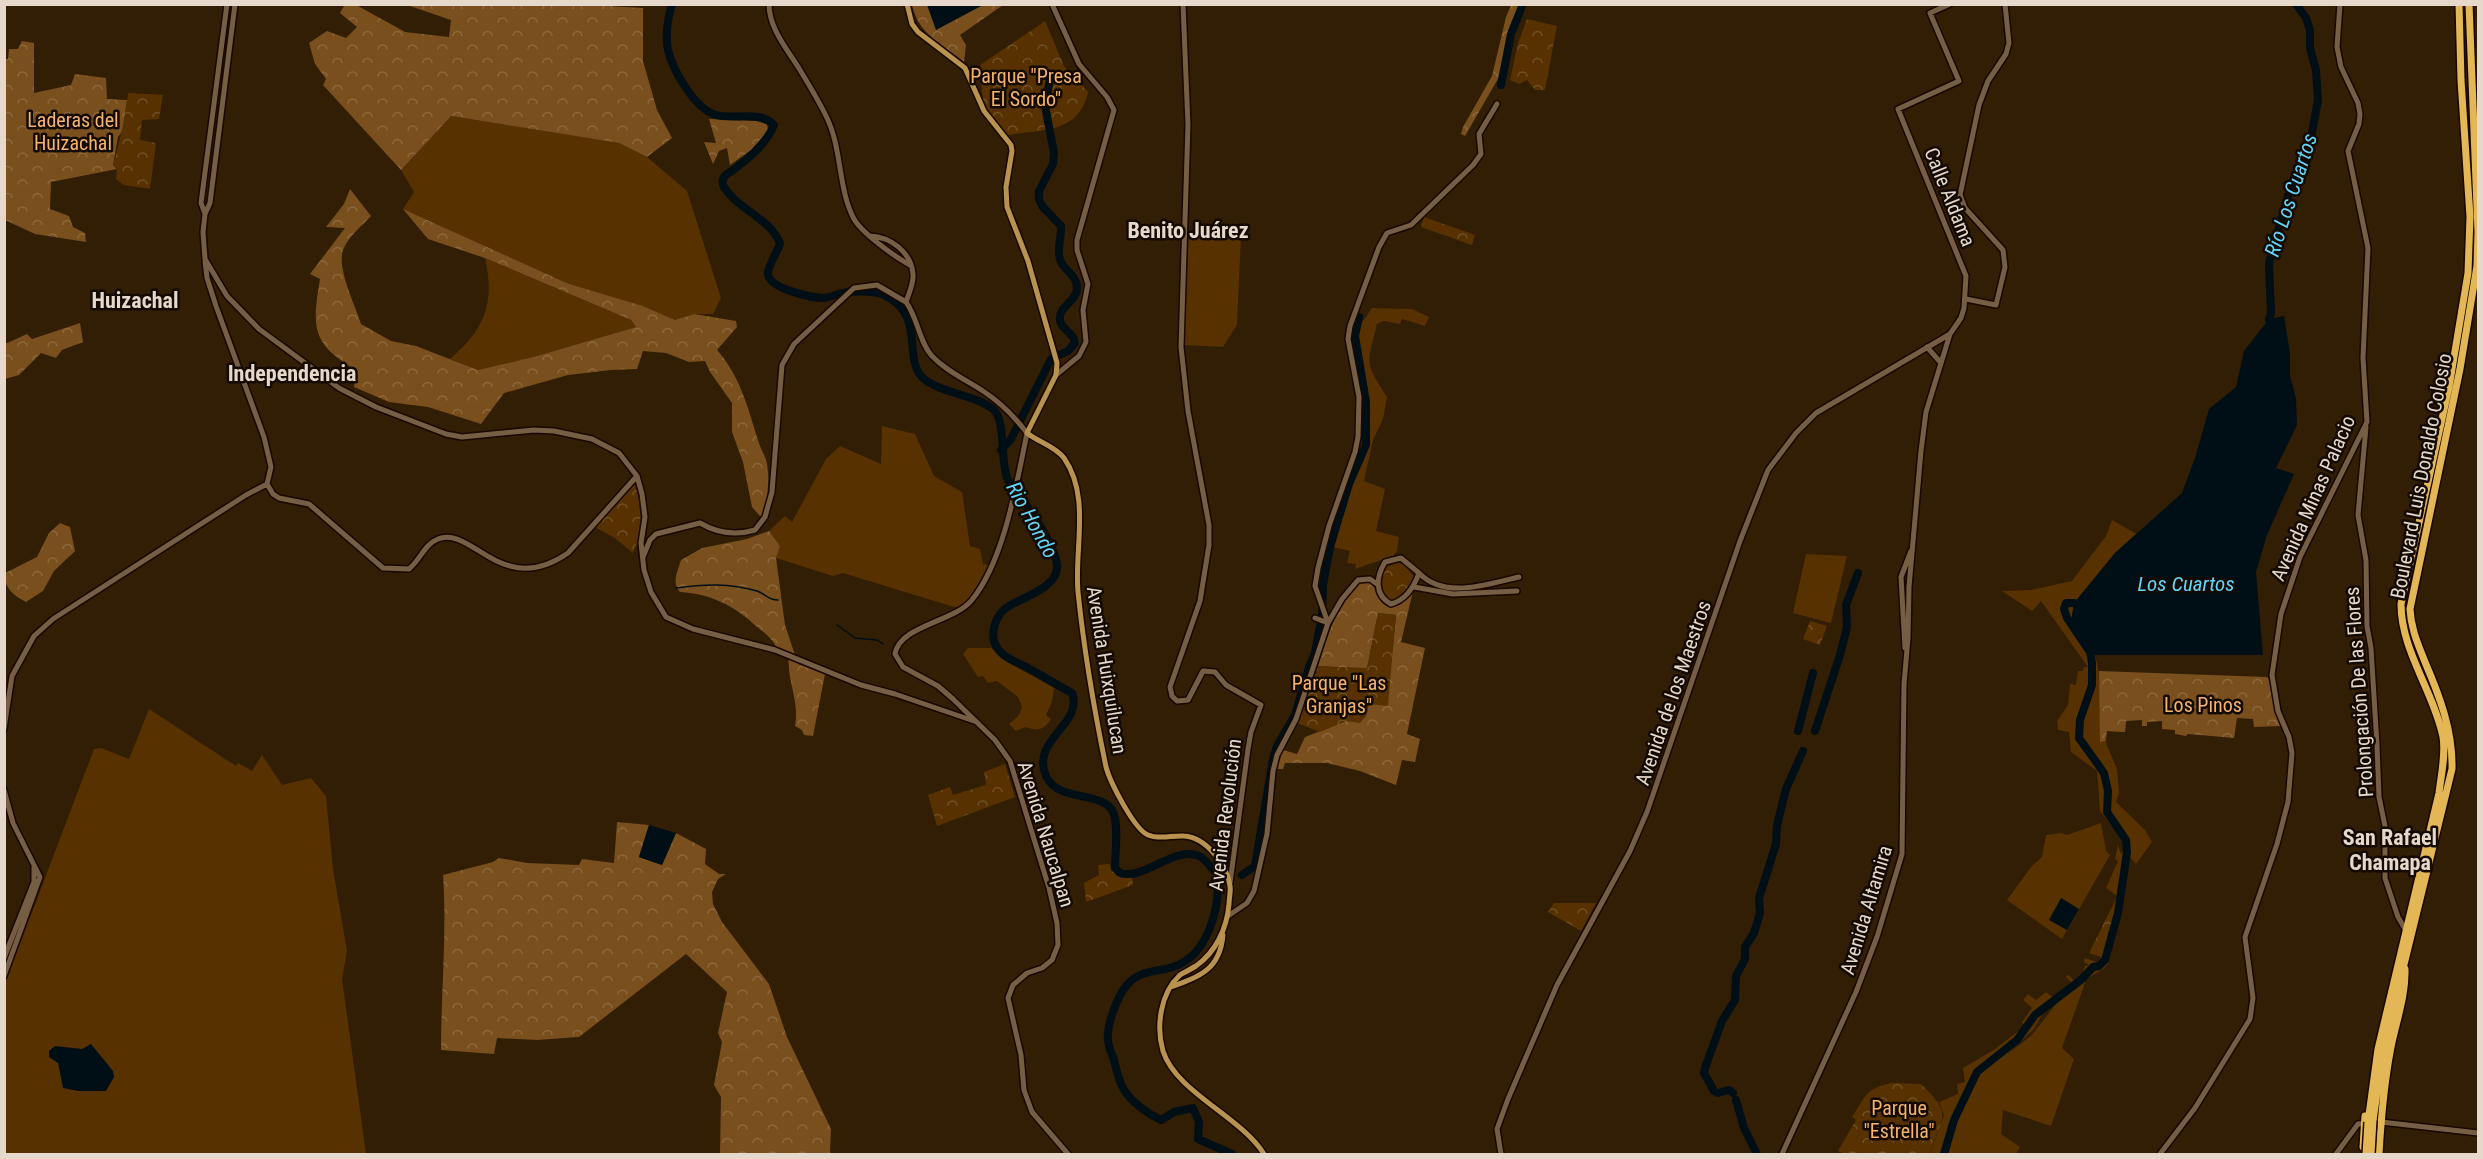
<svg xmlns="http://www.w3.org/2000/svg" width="2483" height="1159" viewBox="0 0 2483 1159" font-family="'Roboto Condensed',sans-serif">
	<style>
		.grass { fill: #573200 }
		.forest { fill: url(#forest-crowns) }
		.park { fill: url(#park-crowns) }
		.water { fill: #000f16 }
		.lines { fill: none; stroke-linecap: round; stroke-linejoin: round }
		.stream { stroke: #000f16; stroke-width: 1.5 }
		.river { stroke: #000f16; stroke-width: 8 }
		.secondary-casing { stroke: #190700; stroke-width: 8 }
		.primary-casing { stroke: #190700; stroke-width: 8 }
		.highway-casing { stroke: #190700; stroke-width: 10 }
		.secondary { stroke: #765e45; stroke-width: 5 }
		.primary { stroke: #b7934f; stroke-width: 5 }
		.highway { stroke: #e3b755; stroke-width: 7 }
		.highway-bridge-casing { stroke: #190700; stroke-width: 10; stroke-linecap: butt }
		.highway-bridge { stroke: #e3b755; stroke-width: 7 }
		.labels { text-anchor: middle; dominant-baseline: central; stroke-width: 5; stroke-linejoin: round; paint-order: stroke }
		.park-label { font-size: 20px; fill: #f5b36d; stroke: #130a03 }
		.street-label { font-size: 20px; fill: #e6d8ca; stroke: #130a03 }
		.water-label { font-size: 21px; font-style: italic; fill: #63d5fa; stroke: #130a03 }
		.quarter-label { font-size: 22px; font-weight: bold; fill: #e6d8ca; stroke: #130a03 }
	</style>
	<defs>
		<pattern id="forest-crowns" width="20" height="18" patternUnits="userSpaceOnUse" patternTransform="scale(1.5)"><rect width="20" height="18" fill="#794f1d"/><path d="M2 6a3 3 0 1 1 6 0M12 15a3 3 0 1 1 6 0" fill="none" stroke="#8c683c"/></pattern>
		<pattern id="park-crowns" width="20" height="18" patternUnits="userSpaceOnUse" patternTransform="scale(1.5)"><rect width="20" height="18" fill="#573200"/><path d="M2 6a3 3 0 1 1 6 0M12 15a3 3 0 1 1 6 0" fill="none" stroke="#6f4f24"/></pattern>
	</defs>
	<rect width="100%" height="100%" fill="#321d05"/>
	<!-- grass -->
	<path class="grass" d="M450,116L619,143L647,157L687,191L721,298L713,314H694L675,320L643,306L571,285L403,209L414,192L401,170Z
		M1189,231L1241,235L1237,325L1223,347L1183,345Z
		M485,258L631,320L636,327L537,356L478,370L450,359C485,329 495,303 485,258Z
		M1372,308L1412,309L1429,317L1425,326L1402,319L1400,324L1384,321L1377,324C1367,365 1364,361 1387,397L1383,419L1373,440L1364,481L1385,489L1376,531L1399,537L1397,551L1393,556L1355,569L1356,564L1347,563L1350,551L1333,547L1351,484L1368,445V402L1356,337L1360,321H1363Z
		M882,426L915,434L934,476L962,492L970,546L980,549L983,564L988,565L979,587L962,607H954L843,573L833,576L776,558L780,546L769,531L785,516L792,522L826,459L840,446L881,464Z
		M2112,520L2136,534L2115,553L2074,603L2071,621C2089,647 2100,652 2099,686L2131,721H2126L2125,732L2107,731L2106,743L2117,769L2119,793L2116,802L2145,830L2152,842L2136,864L2129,856L2125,892L2108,964L2103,969L2078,984L2043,1013L2034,1029L2006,1055L2031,1036L2057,1003L2086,980L2062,1048L2074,1059L2051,1126L2003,1110L2001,1134L2020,1147L2016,1154H1930L1944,1115L1939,1102L1958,1094L1957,1084L1965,1082L1963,1068L1995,1049L2025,1026L2022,1022L2032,1008L2023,1000L2028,994L2036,1000L2046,992L2053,997L2071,982L2066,977L2067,975L2070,976L2074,981H2079L2085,973L2083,971L2085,966L2089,965L2084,962L2085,958L2099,963L2101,957L2091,952L2117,896L2106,888L2118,861L2115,859L2118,845L2121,854L2124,850L2123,840L2100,811L2097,771L2071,752L2069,732L2058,730L2057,721L2068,705L2070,684L2076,685L2078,671H2083L2084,667H2088L2041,601L2032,611L2002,591L2031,590L2072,581L2106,536Z
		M1806,554L1847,556L1831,623L1793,613Z
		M968,648H991L1006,661L1054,688L1052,702L1046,715L1051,719C1043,731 1038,731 1025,727L1016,731L1009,724L1019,715L1022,707L1018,697L997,681L988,683L983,676L978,677L963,654Z
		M149,709L236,766L238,763L252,771L262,755L282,785L311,778L326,796L333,869L347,951L342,979L366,1154H6L4,986L94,749L101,748L129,759Z
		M2101,823L2106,851L2110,855L2062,939L2007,900L2031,867L2042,857L2046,835L2061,833L2067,835Z"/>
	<!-- forest -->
	<path class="forest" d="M591,5L643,8V61L657,110L672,138L647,157L619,143L451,116L401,170L323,85L326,79L315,64L309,43L327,31L346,38L357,27L340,13L344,6H358L405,32L449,37L451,20L407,5Z
		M912,5H1003L960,35L966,45L964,62C941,43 919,35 912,5Z
		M1511,5H1527L1518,23L1503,70L1465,136L1461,134L1463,127L1492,76L1506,17Z
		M22,41L34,43V93L71,85L75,74L106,78L107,99L127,100L123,130L118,137L113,165L117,169L51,182L50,209L69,216L73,227L85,233L86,242L35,234L5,220V59H8L9,49H18Z
		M709,119L756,121L767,124L768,131L751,150L730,165L727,148L719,151L713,164L704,142L716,143Z
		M350,189L371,216C362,226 349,236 344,248C335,266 355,304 361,324L391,341L416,346L478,370L537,356L636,327L631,320L485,258L428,239L403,209L569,284L643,306L675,320L694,314L736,321L737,327L717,350C741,377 748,409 759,443C761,450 766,457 767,464C770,482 767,498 764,515L760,516L752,507L743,462L732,432V403L710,372L705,361L689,362L666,353L643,351L637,369L611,370L568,375L504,393L481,424L428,407L389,402L354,387L356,370C311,343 312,328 320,279L310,274L345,228L326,227L344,204Z
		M80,323L83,342L62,350L56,358L41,353L19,375L5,379V344L27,334L32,339Z
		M60,523L70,527L75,551L54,571L43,591L26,602C13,595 4,588 5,573L37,557L49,533Z
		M769,531L780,546L776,558L785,625L798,664L825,674L813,736L804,735L802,730L795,726C800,702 786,679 789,654L778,650C773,639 765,633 756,626C733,605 711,594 680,592C671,582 678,571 681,560L702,548L747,539Z
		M1361,581H1368L1374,587L1383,604L1399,605L1413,591L1401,642L1425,648L1407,734L1420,739L1415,762L1402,760L1396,785L1360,771L1327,763H1285L1283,769H1276L1283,750L1297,754L1305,737L1346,721L1366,716L1368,704L1393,646L1396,615L1378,613L1367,669L1318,666C1328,633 1337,605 1361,581Z
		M2099,671L2267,677L2270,680L2276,715L2282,726L2254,727L2253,719L2237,718L2234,738L2188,734L2186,736L2175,734V730L2162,729V721L2147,722V726H2142V720L2126,721L2125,732L2107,731L2105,741L2100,742Z
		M617,822L649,825L639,857L662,865L676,833L706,849L705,864L719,874H726L718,879L712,892L713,904L722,922L769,984L787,1037L831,1129L830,1154H720L721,1097L714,1085L722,1042L718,1033L727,992L686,954L579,1037L537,1040L497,1038L494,1054L441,1050C441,992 447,933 443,875L493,862L499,858L527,863L579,865L582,859L614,863Z"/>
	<!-- park -->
	<path class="park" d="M1527,19L1557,26L1545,90H1535L1527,80L1519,84L1510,80L1518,43Z
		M1045,21L1064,66L1088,92C1079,134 1042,129 1008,135C980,106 983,104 980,65Z
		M128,93L163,95L159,119L142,120L140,140L156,143L150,189L124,185L116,179L117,168L113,165C120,141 125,118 128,93Z
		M1424,217L1475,235L1472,245L1421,227Z
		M633,479C642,503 644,529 633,553L615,538L593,526Z
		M1398,562L1404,565L1415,578C1411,589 1398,604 1386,599L1380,582L1383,569Z
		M1378,613L1396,615L1388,706L1369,704L1366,716L1360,723L1346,721L1320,732L1297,723L1318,666L1367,668Z
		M1810,621L1827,626L1820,645L1803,639Z
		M1005,764L1015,797L937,826L928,795L950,787L953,795L986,785L984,772Z
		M1110,864L1111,870C1118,875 1123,878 1132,876L1133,885L1086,902L1084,883L1099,875L1098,865Z
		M1554,903H1596L1581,931L1548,912Z
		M2111,909L2117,912L2108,941L2101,957L2089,953Z
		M1891,1083L1921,1084C1955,1117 1941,1115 1930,1154H1845L1838,1151L1856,1120L1852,1117C1866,1096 1865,1089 1891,1083Z"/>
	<!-- water -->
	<path class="water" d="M927,5H983L936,30Z
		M2284,316L2290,353V376L2296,398L2297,425L2276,468L2294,474L2267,535L2256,572L2263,655H2095L2071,621L2074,603L2115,553L2182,493L2195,458L2209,409L2236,387L2244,351L2269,319Z
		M649,825L676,833L662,865L639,857Z
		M2061,898L2079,909L2067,930L2049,920Z
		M91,1044L113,1071L114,1077L106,1091H78L63,1088L58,1063L49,1057V1051L55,1046L82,1049Z"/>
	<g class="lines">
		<!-- stream -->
		<path class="stream" d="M676,588C705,584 729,583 757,591C766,594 768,600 778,600
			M837,625L855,638L877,640L883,644"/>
		<!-- river -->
		<path class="river" d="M672,4C668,18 665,36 668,50C673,71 695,109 716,115C734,120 760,110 774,125C767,142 752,156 737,167C734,170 729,172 726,175C722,178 722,184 724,187C738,210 769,217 780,243C777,253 770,262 768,272C766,288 809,297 822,298C830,298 839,293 848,292C857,291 876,291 884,295C926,314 903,358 922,377C938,393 974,394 993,409C1006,420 1000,458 1007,478C1010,486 1018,493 1023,500C1034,516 1054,545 1057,564C1060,587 1023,597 1009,606C995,614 988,636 998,649C1005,659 1019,663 1028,668C1043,676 1057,685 1072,693C1084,724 1030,740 1046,776C1058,803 1103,790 1113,812C1119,824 1115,854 1115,868L1120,873C1144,881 1177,843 1201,857C1207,861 1212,869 1217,874C1221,907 1208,956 1173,967C1157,972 1139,970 1127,985C1118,995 1106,1026 1108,1040C1108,1046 1111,1052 1113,1057C1116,1067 1118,1079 1123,1088C1130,1101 1148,1114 1161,1120L1174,1112L1193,1108L1199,1122L1198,1139L1232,1154
			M1501,85L1511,34L1523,4
			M2269,319L2271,313L2269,263L2288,196L2307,160L2318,100L2316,70L2310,48V30L2306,18L2296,4
			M1001,450L1011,439L1051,359L1068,351L1075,343C1074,332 1061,330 1060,320C1058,306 1077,302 1077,288C1077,277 1067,271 1062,264C1055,252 1062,238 1061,226L1042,206L1039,199V191L1053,164L1054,153L1045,106L1050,79
			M1798,731L1813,673
			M1815,731L1840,655L1847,627L1846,605L1858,573
			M1242,875L1255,866L1273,759L1277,746L1295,715L1309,667L1315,653L1322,615L1323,585L1330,547L1349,484L1366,445V402L1355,336L1359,317
			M1733,1093L1729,1090L1718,1093L1714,1091L1704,1073L1705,1068L1722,1021L1735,1000L1736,976L1745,959V947L1754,933L1760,913L1759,898L1776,844L1777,825L1786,789L1803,751
			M1736,1100L1744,1128L1757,1154
			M1944,1154L1954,1120L1977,1072L2017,1040L2035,1015L2082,979L2093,967L2099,966L2105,960L2118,913L2127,852L2126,840L2107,812L2108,791L2104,773L2079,738L2080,720L2092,685V663L2090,652L2067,618L2064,609L2066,603H2074"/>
		<!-- secondary casing -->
		<g class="secondary-casing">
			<path id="secondary" d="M235,4L210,203L205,214L203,232L205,259L227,296L259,329L339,388L376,407L446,434L462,437L534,430L554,431L592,439L619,453L637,476L642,494L645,517L641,543L644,570L651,592L666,617L693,629L775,650L861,685L895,694L974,721
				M769,4C769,29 788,50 800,70C809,85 819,101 827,118C842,149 838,189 854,219C862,233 895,257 910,265
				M1052,4L1079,64L1107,97L1114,110L1077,240V250L1088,284L1083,310L1086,342L1079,356L1056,375
				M1183,4L1188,125L1181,347L1188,411L1209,525V545L1200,601L1170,687L1172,696L1177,701L1188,700L1203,671L1215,672L1226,685L1261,705L1251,732L1248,749L1230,883
				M205,214L201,203L227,4
				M870,236C891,237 911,252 913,274C914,283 909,293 906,302C918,318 919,342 932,356C946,371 966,380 983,391C1000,402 1014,416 1027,433C1017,482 1004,562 971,601C953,622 899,626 895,654L903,667L938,686L953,699L995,740L1010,761L1049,888L1057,923L1058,945L1052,960L1042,968L1027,973L1013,985L1008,998L1021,1055L1024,1090L1032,1112L1068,1154
				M205,261L207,278L216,306L264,437L271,467L267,484
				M1966,299L1996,305L2005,267L2003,250L1965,208L1960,195L1979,105L1988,81L2006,54L2009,43L2005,4
				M1927,347L1941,363
				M2366,427L2358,515L2366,560L2367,626L2371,648L2377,745L2379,797L2385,826V878L2398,917L2405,929
				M267,484L273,494L279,498L309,504L383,568L409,569C420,560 425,544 438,539C472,525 502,599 568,553L637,476
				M643,557L650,540L656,534L700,523C717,533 735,536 755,530L765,517L772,492L782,365L794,344L854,288L877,285L906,302
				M1401,558L1419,573C1414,587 1406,600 1391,604C1374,595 1376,577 1385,562Z
				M1419,573C1445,600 1488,584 1519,577
				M1414,587L1453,594L1517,591
				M1315,618L1328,623L1342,599L1358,580L1370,579L1377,584
				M1905,648L1901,577L1911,551
				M4,729L12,676L34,636L53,619L246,495L267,484
				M4,790L13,823L40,877L4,976
				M1228,916L1247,903L1254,891L1267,834L1273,771L1277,755L1296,719L1328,623L1315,586L1318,568L1329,526L1355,452L1358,437L1359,397L1348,339L1350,326L1379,247L1387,233L1411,225L1473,165L1481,154L1479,134L1497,104
				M4,958L34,882V867
				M1501,1154L1497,1129L1508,1099L1557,985L1630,851L1647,812L1740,541L1768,470L1796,433L1816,413L1950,334
				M1782,1154L1856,992L1877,937L1902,854L1904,684L1908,638L1909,587L1921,451L1926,412L1950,334L1961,318L1964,308L1966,276L1898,109L1959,81L1930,13L1950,4
				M2160,1154L2195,1108L2250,1019L2253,998L2245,937L2277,844L2288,802L2292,753L2289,737L2278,711L2272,675L2281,614L2300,557L2367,422L2363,358L2368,248L2348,151L2359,124L2360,114L2358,103L2341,67L2337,47L2340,4
				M2336,1154L2358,1124L2381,1122L2478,1133"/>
		</g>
		<!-- primary casing -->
		<g class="primary-casing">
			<path id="primary" d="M907,4L912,24L918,32L965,68L984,111L1011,145L1012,151L1006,187L1007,207L1028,261L1057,363L1056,375L1027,433C1038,442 1055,446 1064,458C1091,497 1074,549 1078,592C1084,650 1094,709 1106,767C1110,782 1134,829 1148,835C1160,840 1172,835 1184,836C1206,837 1227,865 1230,886C1231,892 1229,898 1229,904C1227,928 1216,952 1196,966C1191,969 1185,972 1180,975C1160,993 1156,1027 1163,1051C1176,1092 1240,1116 1264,1154
				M1171,987C1201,976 1220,969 1223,935"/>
		</g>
		<!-- highway casing -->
		<g class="highway-casing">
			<path id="highway" d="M2373,1120L2384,1046L2452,769C2453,731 2440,697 2425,662C2418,644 2411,629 2410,609L2460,369L2477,266L2478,232L2469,4
				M2368,1122L2378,1049L2439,793C2441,775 2446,755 2443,737C2434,692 2401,651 2401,604L2449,387L2468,273L2470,217L2461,80L2459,4
				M2363,1147L2365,1116
				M2379,1154C2381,1119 2384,1083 2391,1047C2396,1022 2406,995 2405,969"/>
		</g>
		<!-- secondary -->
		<use href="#secondary" class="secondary"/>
		<!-- primary -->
		<use href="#primary" class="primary"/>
		<!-- highway -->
		<use href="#highway" class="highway"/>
		<!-- highway-bridge casing -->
		<g class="highway-bridge-casing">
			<path id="highway-bridge" d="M2366,1154L2368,1122
				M2371,1154L2373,1120"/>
		</g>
		<!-- highway-bridge -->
		<use href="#highway-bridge" class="highway-bridge"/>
	</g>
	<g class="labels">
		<!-- park labels -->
		<g class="park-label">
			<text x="1026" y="76">Parque "Presa<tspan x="1026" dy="23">El Sordo"</tspan></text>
			<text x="73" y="120">Laderas del<tspan x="73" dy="23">Huizachal</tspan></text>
			<text x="1339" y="683">Parque "Las<tspan x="1339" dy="23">Granjas"</tspan></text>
			<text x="2203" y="705">Los Pinos</text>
			<text x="1899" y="1108">Parque<tspan x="1899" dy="23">"Estrella"</tspan></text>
		</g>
		<!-- street labels -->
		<g class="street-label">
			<text transform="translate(1950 197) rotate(68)">Calle Aldama</text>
			<text transform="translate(2421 476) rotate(-79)">Boulevard Luis Donaldo Colosio</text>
			<text transform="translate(2313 498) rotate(-66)">Avenida Minas Palacio</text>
			<text transform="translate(1107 670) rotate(81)">Avenida Huixquilucan</text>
			<text transform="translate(2359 692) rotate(-94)">Prolongación De las Flores</text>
			<text transform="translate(1673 693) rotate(-71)">Avenida de los Maestros</text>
			<text transform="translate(1225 815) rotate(-83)">Avenida Revolución</text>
			<text transform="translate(1046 834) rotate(73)">Avenida Naucalpan</text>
			<text transform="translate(1866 910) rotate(-73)">Avenida Altamira</text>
		</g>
		<!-- water labels -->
		<g class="water-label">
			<text transform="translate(2291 195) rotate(-72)">Río Los Cuartos</text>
			<text transform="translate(1032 520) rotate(61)">Rio Hondo</text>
			<text x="2186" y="584">Los Cuartos</text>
		</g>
		<!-- quarter labels -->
		<g class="quarter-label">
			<text x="1188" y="230">Benito Juárez</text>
			<text x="135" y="300">Huizachal</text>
			<text x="292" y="373">Independencia</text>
			<text x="2390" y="837">San Rafael<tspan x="2390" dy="25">Chamapa</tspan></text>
		</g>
	</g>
	<!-- border -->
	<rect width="2483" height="1159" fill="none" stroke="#e6d8ca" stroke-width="12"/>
</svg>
